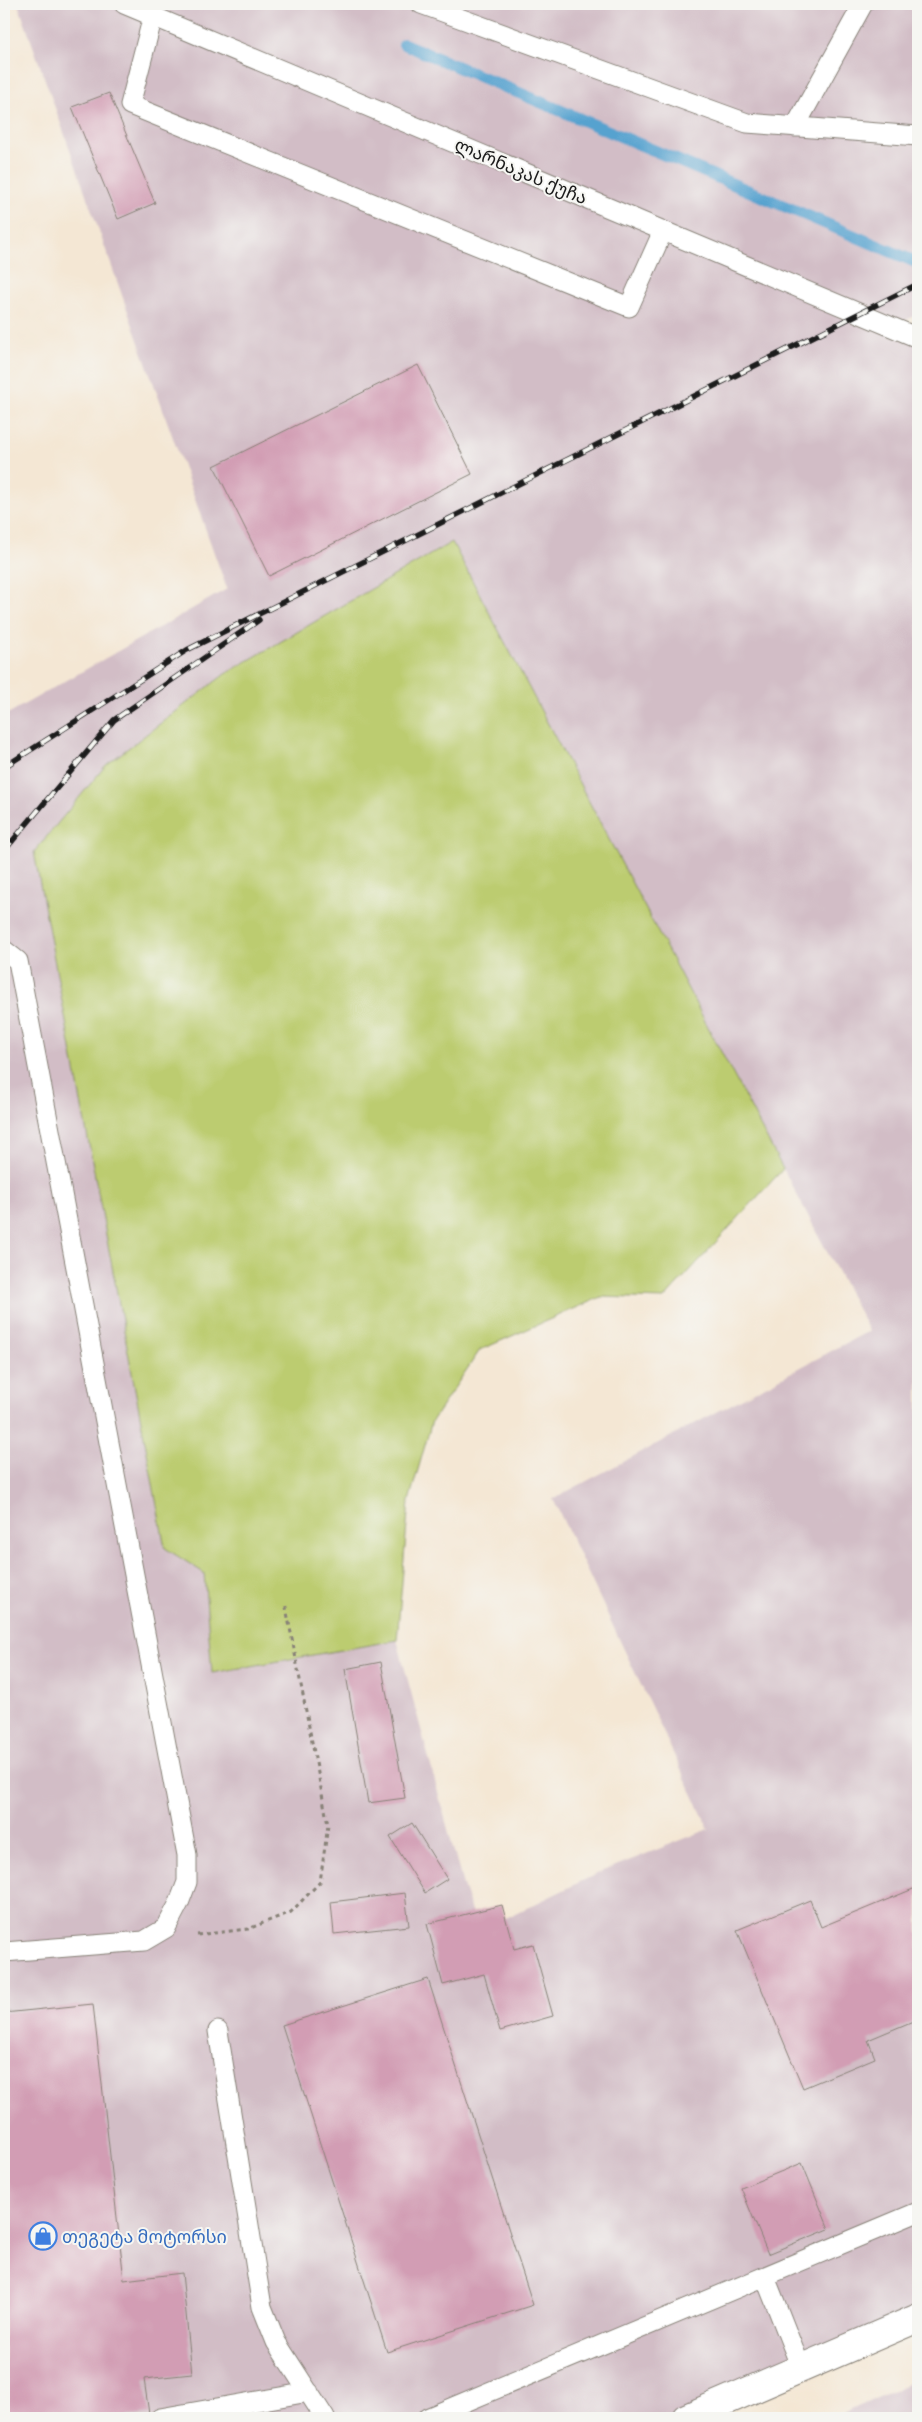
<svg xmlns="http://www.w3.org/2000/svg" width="922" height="2422" viewBox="0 0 922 2422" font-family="'Patrick Hand','Noto Sans Georgian',sans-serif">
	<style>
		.industrial { fill: #d2bdc6; fill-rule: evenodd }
		.green { fill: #bccc6f; stroke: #6c7446 }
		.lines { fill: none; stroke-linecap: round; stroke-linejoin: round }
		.stream { stroke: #56a2cf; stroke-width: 12 }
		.building { fill: #d29db4 }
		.lane-casing { stroke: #888278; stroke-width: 21 }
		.secondary-casing { stroke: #888278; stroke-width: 30 }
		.path { stroke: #888278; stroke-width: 3; stroke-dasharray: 4 4; stroke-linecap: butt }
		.lane { stroke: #fff; stroke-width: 19 }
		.secondary { stroke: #fff; stroke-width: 28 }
		.rail-casing { stroke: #1c1c1c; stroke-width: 5.5 }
		.rail { stroke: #f6f6f2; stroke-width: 4; stroke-dasharray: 11; stroke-linecap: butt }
		.labels { text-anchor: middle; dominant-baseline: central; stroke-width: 4; stroke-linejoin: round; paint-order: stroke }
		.street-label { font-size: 18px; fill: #1c1c1c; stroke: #f6f6f2 }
		.shop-label { font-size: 18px; fill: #366cbe; stroke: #f6f6f2; text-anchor: start }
	</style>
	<rect width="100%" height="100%" fill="#f6f6f2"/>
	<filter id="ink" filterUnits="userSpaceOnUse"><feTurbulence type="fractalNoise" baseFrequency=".02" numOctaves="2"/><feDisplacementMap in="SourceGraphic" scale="10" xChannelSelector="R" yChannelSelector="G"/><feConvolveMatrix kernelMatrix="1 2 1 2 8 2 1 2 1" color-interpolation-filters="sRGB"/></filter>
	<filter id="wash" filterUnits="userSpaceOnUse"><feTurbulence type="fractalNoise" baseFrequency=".0096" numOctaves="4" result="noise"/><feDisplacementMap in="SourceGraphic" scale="20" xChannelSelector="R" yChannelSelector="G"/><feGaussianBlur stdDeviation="1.12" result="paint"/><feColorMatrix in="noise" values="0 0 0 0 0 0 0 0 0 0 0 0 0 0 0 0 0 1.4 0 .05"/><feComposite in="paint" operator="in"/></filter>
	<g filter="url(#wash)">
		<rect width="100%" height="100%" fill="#f4e7d4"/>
		<!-- industrial -->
		<path class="industrial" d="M18,4H918V314L892,327L918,338V2318L686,2418H4V716L227,589ZM452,542L869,1331L553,1499L709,1829L603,1871L479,1931L464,1889L397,1640L212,1672L204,1573L165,1548Z
			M918,2379V2418H834Z"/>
		<!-- green -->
		<path class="green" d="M452,542L783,1169L664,1299L601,1297L480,1350L432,1421L409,1501L397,1640L212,1673L204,1573L165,1548L34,852L106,765L225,674Z"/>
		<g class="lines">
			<!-- stream -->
			<path class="stream" d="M404,44L918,263"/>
		</g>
		<g id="blocks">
			<!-- building -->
			<path class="building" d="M109,93L155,203L118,219L72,107Z
				M418,365L472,474L269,576L214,466Z
				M381,1662L405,1798L368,1803L345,1669Z
				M412,1823L447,1879L425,1893L390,1837Z
				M918,1887V2019L868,2040L875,2058L803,2088L737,1930L810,1900L821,1927Z
				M405,1893L409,1926L334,1934L331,1902Z
				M502,1905L514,1949L533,1944L553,2016L500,2031L484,1974L443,1985L427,1924Z
				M428,1979L533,2305L387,2352L282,2025Z
				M93,2004L124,2280L182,2273L192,2374L144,2379L149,2414L108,2418H4V2013Z
				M802,2163L829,2229L768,2254L741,2188Z"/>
		</g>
	</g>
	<g filter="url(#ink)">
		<use href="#blocks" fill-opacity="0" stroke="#888278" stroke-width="1"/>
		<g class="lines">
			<!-- lane casing -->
			<g class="lane-casing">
				<path id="lane" d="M124,4L918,338
					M421,4L747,123L918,136
					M153,16L130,105L629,307L663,231
					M795,127L863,4
					M4,950L18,961L187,1855V1882L179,1903L166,1928L144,1941L4,1952
					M218,2031L262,2307L276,2342L325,2418
					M765,2277L801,2368
					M160,2418L309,2392
					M427,2418L918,2212"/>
			</g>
			<!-- secondary casing -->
			<g class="secondary-casing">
				<path id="secondary" d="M686,2418L918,2318"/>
			</g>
			<!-- path -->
			<path class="path" d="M197,1935L248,1929L291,1912L320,1882L328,1825L285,1602"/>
			<!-- lane -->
			<use href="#lane" class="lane"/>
			<!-- secondary -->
			<use href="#secondary" class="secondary"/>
			<!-- rail casing -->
			<g class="rail-casing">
				<path id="rail" d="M4,767L187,650L918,284
					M4,851L114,720L259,620"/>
			</g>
			<!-- rail -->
			<use href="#rail" class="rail"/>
		</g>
	</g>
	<!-- icons -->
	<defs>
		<g id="shop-ring" transform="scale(1.4375)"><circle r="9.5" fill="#f6f6f2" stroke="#3f7fe0" stroke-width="1.5"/><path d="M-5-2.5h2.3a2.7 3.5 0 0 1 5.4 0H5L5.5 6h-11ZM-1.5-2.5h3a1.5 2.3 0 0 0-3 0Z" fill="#3f7fe0"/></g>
	</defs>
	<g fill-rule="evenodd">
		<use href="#shop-ring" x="43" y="2236"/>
	</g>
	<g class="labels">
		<!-- street labels -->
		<g class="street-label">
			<text transform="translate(521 171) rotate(23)">ლარნაკას ქუჩა</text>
		</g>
		<!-- shop labels -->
		<g class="shop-label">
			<text x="62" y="2236">თეგეტა მოტორსი</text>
		</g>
	</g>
	<!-- margin -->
	<rect width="922" height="2422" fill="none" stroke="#f6f6f2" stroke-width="20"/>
</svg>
